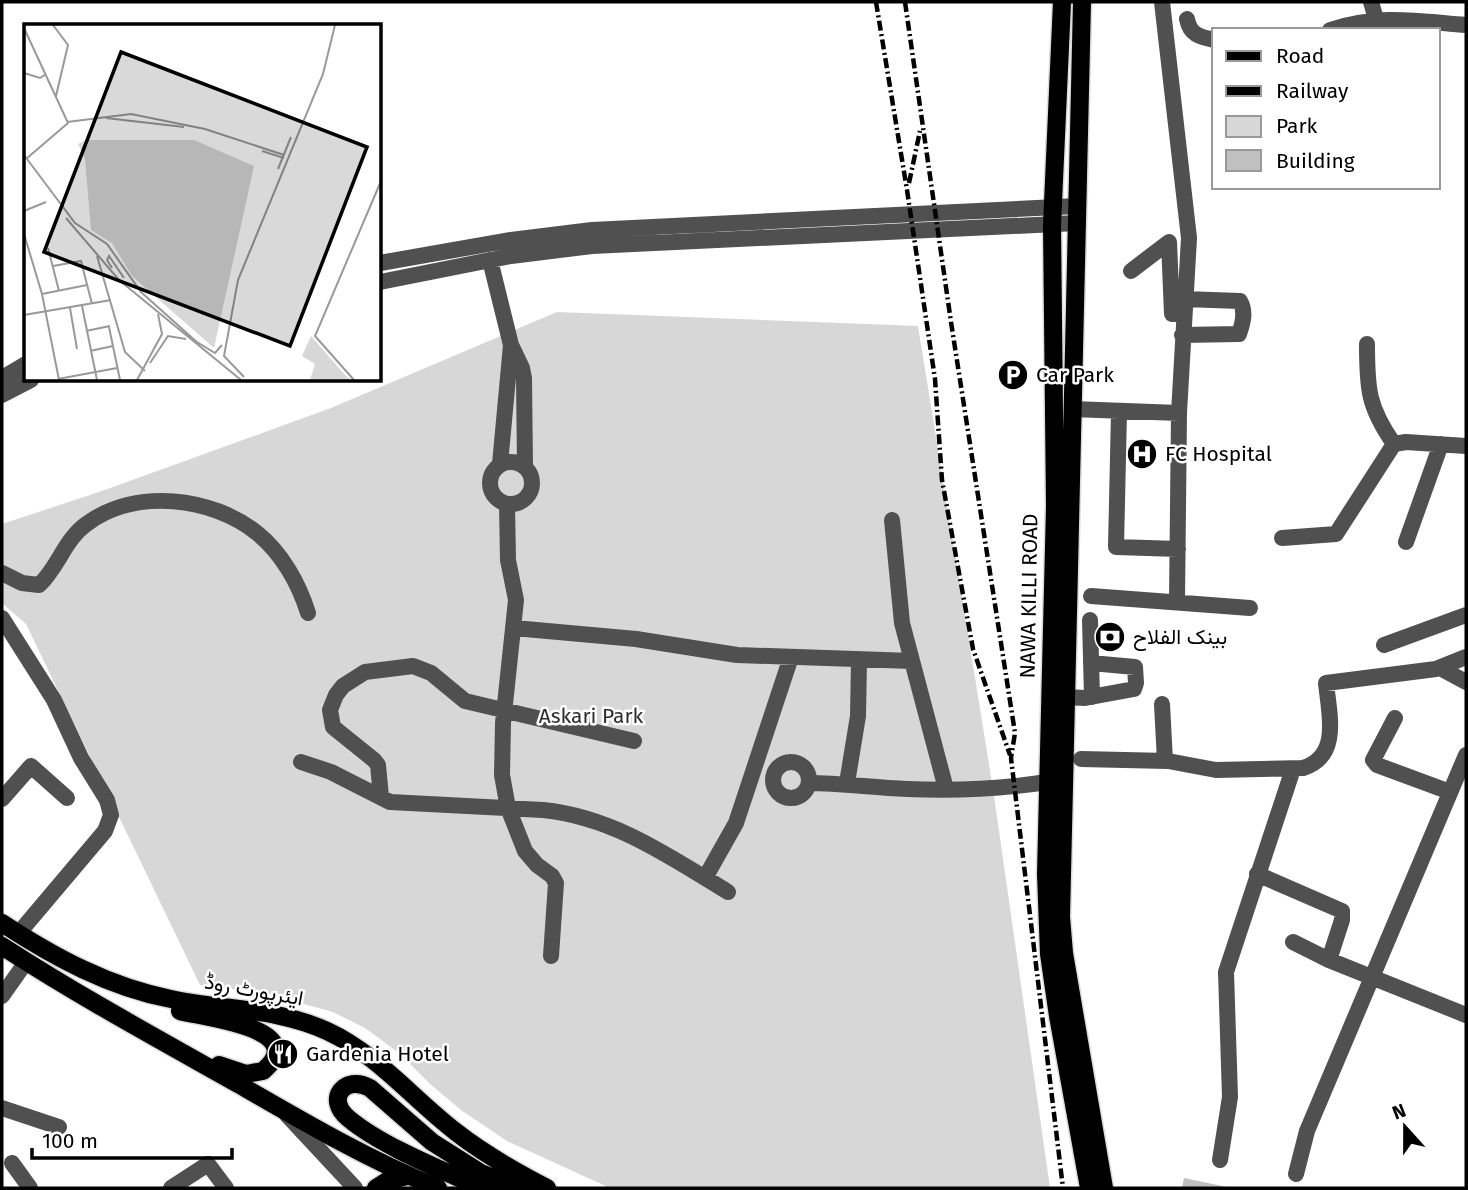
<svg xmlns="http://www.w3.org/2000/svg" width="1468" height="1190" viewBox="0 0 1468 1190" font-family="'Fira Sans',Vazirmatn,sans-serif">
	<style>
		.green { fill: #d7d7d7 }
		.building { fill: #c0c0c0 }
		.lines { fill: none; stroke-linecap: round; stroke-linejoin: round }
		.major-casing { stroke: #dbdbdb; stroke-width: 21 }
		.minor { stroke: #505050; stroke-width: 16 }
		.major { stroke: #000; stroke-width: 18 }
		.rail { stroke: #000; stroke-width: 4.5; stroke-dasharray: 10 3.5 2 3.5; stroke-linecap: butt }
		.labels { text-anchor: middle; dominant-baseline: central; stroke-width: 5; stroke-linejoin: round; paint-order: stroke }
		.poi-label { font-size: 21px; fill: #000; stroke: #fff; text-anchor: start }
		.street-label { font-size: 21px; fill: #000; stroke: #fff }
		.park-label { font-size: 21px; fill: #2e2e2e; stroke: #fff }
		.inset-road { fill: none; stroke: #999; stroke-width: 2 }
		.view { fill: #000; fill-opacity: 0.15; stroke: #000; stroke-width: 3.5 }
		.inset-edge { fill: none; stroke: #000; stroke-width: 3.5 }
	</style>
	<rect width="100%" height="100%" fill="#fff"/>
	<!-- green -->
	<path class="green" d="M557,312L918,326L993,789L1050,1188H610L507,1141L461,1110L430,1084L399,1053L365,1028L333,1012L264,993L200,985L26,624L2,603V524L99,492L331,408Z"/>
	<!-- building -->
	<path class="building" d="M1184,1178L1227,1187V1188H1182Z"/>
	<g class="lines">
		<!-- major casing -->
		<g class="major-casing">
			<path id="major" d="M1062,2L1052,225L1055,506L1046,874L1049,954L1058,1016L1089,1188
				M1082,2L1061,917L1064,953L1104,1188
				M2,923C54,957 109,987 171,999C223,1010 277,1008 327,1031C377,1054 413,1099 456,1132C484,1154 516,1172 547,1188
				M2,946C79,996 160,1040 240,1085C304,1122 369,1160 438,1188
				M180,1011C201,1017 313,1028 263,1071L246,1074L219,1065
				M376,1188L387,1181L407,1176
				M482,1188C442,1170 381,1146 348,1118C325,1099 345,1074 370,1088L432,1142L481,1173L518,1188"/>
		</g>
		<!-- minor -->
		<path class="minor" d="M1162,2L1189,238L1179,413L1177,601
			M1371,2L1376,19
			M1187,19C1190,35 1200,37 1214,40
			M1330,30C1380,14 1415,21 1466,25
			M490,260L511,345L500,464
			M380,263L511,240L592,230L1077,206
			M1131,271L1169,242L1172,314L1183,313
			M380,282L511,256L592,246L1077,223
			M1182,335L1239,334C1243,323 1246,311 1240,301L1184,299
			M1367,344C1367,389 1368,407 1394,444
			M512,347L522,368L524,378L525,467
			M2,378L26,364
			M2,395L31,380
			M1072,409L1179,413
			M1119,412L1116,547L1178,549
			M490 483a21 21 0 1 1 42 0a21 21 0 1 1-42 0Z
			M507,504L508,560L516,600L503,723L502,775L508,808L525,851L537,865L552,876L556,883L551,956
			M892,520L902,623L946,789
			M1282,538L1336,534L1394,444L1406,442L1466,446
			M1406,542L1441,444
			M2,573L22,583L39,585C58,568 65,538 88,523C136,488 212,497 257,533C282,553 299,584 308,613
			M1091,596L1250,608
			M2,618L54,700L81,758L107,800L111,815L105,831L18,934
			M1090,620L1092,697
			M514,628L636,639L737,655L912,661
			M1384,645L1466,615
			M1440,668L1466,682
			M1065,697L1085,698L1134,689L1136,683L1135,667L1091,663
			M1162,704L1165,761
			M1395,718L1373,760L1377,765L1450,792
			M1081,759L1168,761L1216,770L1303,768C1341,756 1329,714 1326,683L1436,669L1466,657
			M773 780a18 18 0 1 1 36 0a18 18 0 1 1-36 0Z
			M301,762L331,772L390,802L543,810C613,817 669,856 728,892
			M809,783C842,783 874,788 907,789C953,791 1001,789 1047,782
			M847,783L858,716L859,660
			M381,797L378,765L374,760L333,727L330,710L336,695L343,686L365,672L413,666L431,673L465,701L634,741
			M2,799L31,766L67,798
			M1257,874L1342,911V920L1329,960
			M705,878L736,823L791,657
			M1293,942L1329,960L1466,1015
			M2,996L26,962
			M2,1108L59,1127
			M287,1115L355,1188
			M1220,1160L1230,1097L1226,972L1293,769
			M12,1163L30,1188
			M1296,1174L1307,1131L1466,755
			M171,1188L208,1164L226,1188"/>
		<!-- major -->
		<use href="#major" class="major"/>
		<!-- rail -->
		<path class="rail" d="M876,2L907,190L935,379L942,480L973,649L1010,755
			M905,2L951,322L1015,733L1011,758L1063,1188
			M909,183L920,131"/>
	</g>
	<!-- icons -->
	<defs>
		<g id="parking-disc" transform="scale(1.575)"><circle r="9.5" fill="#000" stroke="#fff"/><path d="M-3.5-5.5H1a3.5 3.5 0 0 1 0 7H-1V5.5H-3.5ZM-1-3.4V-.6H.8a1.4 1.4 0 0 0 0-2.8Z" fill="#fff"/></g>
		<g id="hospital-disc" transform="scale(1.575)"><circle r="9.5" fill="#000" stroke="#fff"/><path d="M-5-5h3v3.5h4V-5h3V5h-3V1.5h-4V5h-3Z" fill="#fff"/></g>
		<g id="bank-disc" transform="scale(1.575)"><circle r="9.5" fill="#000" stroke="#fff"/><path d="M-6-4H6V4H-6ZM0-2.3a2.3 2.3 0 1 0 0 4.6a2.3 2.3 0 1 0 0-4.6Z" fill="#fff"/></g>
		<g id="restaurant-disc" transform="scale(1.575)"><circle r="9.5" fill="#000" stroke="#fff"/><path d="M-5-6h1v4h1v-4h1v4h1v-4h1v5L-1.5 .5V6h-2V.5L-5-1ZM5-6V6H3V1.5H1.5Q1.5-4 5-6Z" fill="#fff"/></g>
	</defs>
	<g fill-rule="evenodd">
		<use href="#parking-disc" x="1013" y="375"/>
		<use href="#hospital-disc" x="1142" y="454"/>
		<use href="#bank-disc" x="1110" y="637"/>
		<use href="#restaurant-disc" x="283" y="1054"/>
	</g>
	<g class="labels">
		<!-- poi labels -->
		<g class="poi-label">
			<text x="1036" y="375">Car Park</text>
			<text x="1165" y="454">FC Hospital</text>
			<text x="1133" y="637">بینک الفلاح</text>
			<text x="306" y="1054">Gardenia Hotel</text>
		</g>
		<!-- street labels -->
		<g class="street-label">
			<text transform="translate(1029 596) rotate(-89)">NAWA KILLI ROAD</text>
			<text transform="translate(254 990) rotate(10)">ایئرپورٹ روڈ</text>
		</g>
		<!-- park labels -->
		<g class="park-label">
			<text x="591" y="716">Askari Park</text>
		</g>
	</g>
	<!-- overview -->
	<g transform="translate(24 24)">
		<rect width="357" height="357" fill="#fff"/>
		<path d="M62,116H170L230,142L190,324L108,252L88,219L67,206L61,135L54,120ZM287,312L321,351L327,356H286L291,340L278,332Z" fill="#d7d7d7"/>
		<path class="inset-road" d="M29,1L44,21L32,72M0,4L44,99L2,135M0,49L16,54L22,50M82,94L160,103M43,98L107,90L181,105L260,131M238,127L260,134M0,131L51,199L83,220L117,268L175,320M254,145L267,113M0,187L22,178M42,194L95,256L217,356M0,210L18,270L35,356M24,224L35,267M73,232L101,328L121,347M29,242L57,237L68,280M88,244L83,236L85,232L100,254M18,270L63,261M58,282L73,356M46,284L53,325M0,291L87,276M85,303L96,356M62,307L86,302M173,318L191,329L198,321M66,327L89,322M126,339L144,312L162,315M220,353L200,332L214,256L299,50L311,1M34,355L93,344M113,356L138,310L134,290M330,356L291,312L357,157"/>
		<path class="view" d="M97,28L343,123L266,322L20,228Z"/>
		<rect width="357" height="357" class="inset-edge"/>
	</g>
	<!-- border -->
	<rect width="1468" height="1190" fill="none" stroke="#000000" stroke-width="7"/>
	<!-- legend -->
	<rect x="1212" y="28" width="228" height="161" fill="#ffffff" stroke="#999999" stroke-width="2"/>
	<rect x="1226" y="51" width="35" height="10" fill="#000000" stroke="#999999" stroke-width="2"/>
	<text x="1276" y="63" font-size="21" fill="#000000">Road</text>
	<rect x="1226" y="86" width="35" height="10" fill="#000000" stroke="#999999" stroke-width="2"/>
	<text x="1276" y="98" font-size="21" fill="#000000">Railway</text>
	<rect x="1226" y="116" width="35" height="21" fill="#d7d7d7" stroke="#999999" stroke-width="2"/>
	<text x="1276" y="133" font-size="21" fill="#000000">Park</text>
	<rect x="1226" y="150" width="35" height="21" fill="#c0c0c0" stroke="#999999" stroke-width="2"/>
	<text x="1276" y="168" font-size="21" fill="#000000">Building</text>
	<!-- north arrow -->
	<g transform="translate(1405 1127) rotate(339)" stroke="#ffffff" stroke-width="5" paint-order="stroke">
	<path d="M0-5L12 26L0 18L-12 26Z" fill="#000000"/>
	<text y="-10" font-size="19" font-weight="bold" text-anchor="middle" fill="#000000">N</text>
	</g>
	<!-- scale -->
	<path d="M32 1148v10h200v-10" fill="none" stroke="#000000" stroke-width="3.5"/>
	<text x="42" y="1148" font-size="21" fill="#000000" stroke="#ffffff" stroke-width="5" paint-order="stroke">100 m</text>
</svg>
